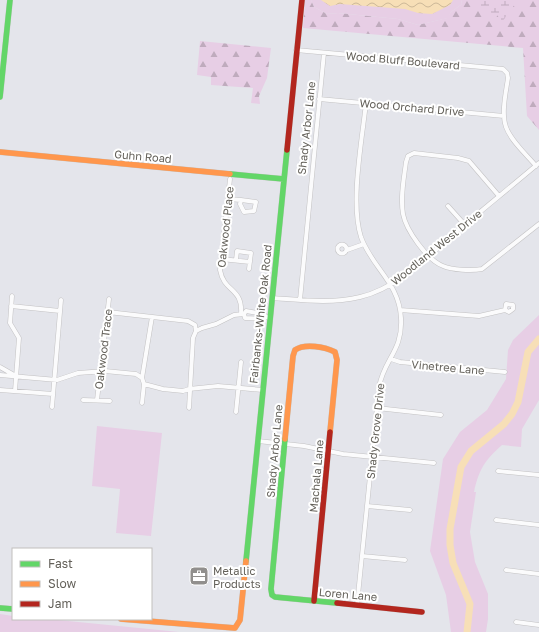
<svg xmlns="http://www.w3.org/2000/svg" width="539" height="632" viewBox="0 0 539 632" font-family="'Golos Text',sans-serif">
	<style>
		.grass { fill: #e7cee5 }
		.forest { fill: url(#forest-firs) }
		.wetland { fill: url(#wetland-marsh) }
		.water { fill: url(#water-waves) }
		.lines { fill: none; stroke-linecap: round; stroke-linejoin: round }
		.river { stroke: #f7dfb7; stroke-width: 7 }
		.street-casing { stroke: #c3c2c3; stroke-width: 5 }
		.fast-casing { stroke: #c3c3c2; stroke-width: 6 }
		.slow-casing { stroke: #c3c3c2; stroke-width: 6 }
		.jam-casing { stroke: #c3c3c2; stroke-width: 6 }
		.street { stroke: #fbfbfc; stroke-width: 4 }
		.fast { stroke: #63d668; stroke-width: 5.5 }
		.slow { stroke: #ff974d; stroke-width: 5.5 }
		.jam { stroke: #b3261e; stroke-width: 5.5 }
		.labels { text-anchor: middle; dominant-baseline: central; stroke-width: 4; stroke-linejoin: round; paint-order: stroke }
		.street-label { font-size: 11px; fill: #64615a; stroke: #fff }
		.poi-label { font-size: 11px; fill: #64615a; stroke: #fff; text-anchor: start }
	</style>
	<defs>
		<pattern id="forest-firs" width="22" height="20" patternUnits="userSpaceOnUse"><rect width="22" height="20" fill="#e7cee5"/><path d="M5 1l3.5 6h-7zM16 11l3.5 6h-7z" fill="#bfabbd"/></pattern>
		<pattern id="wetland-marsh" width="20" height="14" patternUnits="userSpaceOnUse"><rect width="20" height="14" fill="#e7cee5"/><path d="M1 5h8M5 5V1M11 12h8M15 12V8" fill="none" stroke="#bfabbd"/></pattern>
		<pattern id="water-waves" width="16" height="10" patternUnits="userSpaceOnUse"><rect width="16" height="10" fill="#f7dfb7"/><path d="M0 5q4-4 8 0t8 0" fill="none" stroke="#ccb898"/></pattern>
	</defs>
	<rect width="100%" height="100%" fill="#e4e5eb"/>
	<!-- grass -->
	<path class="grass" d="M311,0H461L462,4L451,12L448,18L418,25L398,19L338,13L327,14L314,7Z
		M539,315V400L522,429L521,447L502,445C485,460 479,469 474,492H476L470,532L475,562L488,594V619L486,632H451L446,595L430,551L443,459L460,432L487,410L506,379L508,350L513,340Z
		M97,426L162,433L151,536L116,533L120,489L92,486Z
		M0,614L13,616V619H48L179,632H0Z"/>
	<!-- forest -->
	<path class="forest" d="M305,0H311L314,7L327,14L338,13L398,19L418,25L447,18L451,12L462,4L461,0H539V130L527,116L523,48L303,28Z
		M200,41L271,48L267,78L259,96L260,104L251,103L253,88L211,85V77L197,75Z"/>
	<!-- wetland -->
	<path class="wetland" d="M477,0H518L502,22L497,15L476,7Z"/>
	<!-- water -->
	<path class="water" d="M321,0H453L450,5L432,14L418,13L405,9L340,4L330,6Z"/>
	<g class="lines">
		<!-- river -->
		<path class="river" d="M467,632L470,604L453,563L450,545V529L461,467L471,451L504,424L512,414L518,402L528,352L539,339"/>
		<!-- street casing -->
		<g class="street-casing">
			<path id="street" d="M296,50L503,69L507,73L508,78C506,92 501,113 506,127C511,141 526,154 536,166
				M319,99L504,116
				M230,179L220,270C224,293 243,287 241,314
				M499,196L469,161L458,158L414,153L408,156L406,162C404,178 400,197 403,214C406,230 427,260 443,266C452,270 472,271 482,269L539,224
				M228,199L241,200
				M241,200L256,202L254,211L244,212L240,204Z
				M448,206L465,225
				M337.5 249a4.5 4.5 0 1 1 9 0a4.5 4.5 0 1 1-9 0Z
				M347,250L364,244
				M221,259L250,262
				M236,260L237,251L251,253L249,269
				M12,296L10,323L19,338L15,391
				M272,298C302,300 330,304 360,297C399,288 431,253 462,227C487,206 513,185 539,163
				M300,300L324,53
				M11,306L60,311
				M400,310L479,316L505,310L509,312L513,309V305L506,304L505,310
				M108,312L188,321L195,325L196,331
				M244,314L245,318L263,319L266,317
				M391,359L400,362L505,372
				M0,367L14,375
				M0,375L57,380L78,373L105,371L136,374L142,378
				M144,384L163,389L183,391L189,389L218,386L263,390
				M0,390L53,394
				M83,400L110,401
				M97,400L109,299
				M142,403L144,384L142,378L152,317
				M52,407L61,300
				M189,408L193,338L196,331L202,328L216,324L234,315L244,314L246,311L264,314L266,317L270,318
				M377,408L441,415
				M236,412L241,362
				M258,441L304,446L343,454L434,463
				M498,471L539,475
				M367,506L410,510
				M496,520L539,525
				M362,556L405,560
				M506,570L539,574
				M357,605L379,387C384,359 403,351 401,318C399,282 372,268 361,237C350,203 362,140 366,103
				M516,622L539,625"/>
		</g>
		<!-- fast casing -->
		<g class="fast-casing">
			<path id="fast" d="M0,97L10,0
				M230,174L284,179
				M285,439L271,589L272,595L275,597L337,603
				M246,561L287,150
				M0,608L13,609"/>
		</g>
		<!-- slow casing -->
		<g class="slow-casing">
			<path id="slow" d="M0,152L230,174
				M285,439L293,356L295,350C305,343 325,347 335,352L337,360L330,432
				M121,619L235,628L240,620L246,561"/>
		</g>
		<!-- jam casing -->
		<g class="jam-casing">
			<path id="jam" d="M287,150L302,0
				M314,601L330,432
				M337,603L422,612"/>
		</g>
		<!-- street -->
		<use href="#street" class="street"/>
		<!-- fast -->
		<use href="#fast" class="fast"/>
		<!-- slow -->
		<use href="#slow" class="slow"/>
		<!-- jam -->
		<use href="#jam" class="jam"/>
	</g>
	<!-- icons -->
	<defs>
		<g id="office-square" transform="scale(1)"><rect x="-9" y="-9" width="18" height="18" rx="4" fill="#918f8d" stroke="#fff"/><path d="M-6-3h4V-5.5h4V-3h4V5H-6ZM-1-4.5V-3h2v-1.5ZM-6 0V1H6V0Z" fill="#fff"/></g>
	</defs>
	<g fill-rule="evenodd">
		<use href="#office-square" x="199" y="576"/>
	</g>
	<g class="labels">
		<!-- street labels -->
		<g class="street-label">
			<text transform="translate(403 60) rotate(5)">Wood Bluff Boulevard</text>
			<text transform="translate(412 107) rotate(5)">Wood Orchard Drive</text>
			<text transform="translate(306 128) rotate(-84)">Shady Arbor Lane</text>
			<text transform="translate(143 156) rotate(5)">Guhn Road</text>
			<text transform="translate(225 227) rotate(-84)">Oakwood Place</text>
			<text transform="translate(436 247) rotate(-39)">Woodland West Drive</text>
			<text transform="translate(260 314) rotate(-84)">Fairbanks-White Oak Road</text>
			<text transform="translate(103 349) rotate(-83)">Oakwood Trace</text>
			<text transform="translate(448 367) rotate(5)">Vinetree Lane</text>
			<text transform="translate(375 431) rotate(-84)">Shady Grove Drive</text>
			<text transform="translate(274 451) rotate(-85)">Shady Arbor Lane</text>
			<text transform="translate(316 476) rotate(-85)">Machala Lane</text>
			<text transform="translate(348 594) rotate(5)">Loren Lane</text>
		</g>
		<!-- poi labels -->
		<g class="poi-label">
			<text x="213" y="570">Metallic<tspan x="213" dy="13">Products</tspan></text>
		</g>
	</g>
	<!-- legend -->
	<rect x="12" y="548" width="140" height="72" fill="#ffffff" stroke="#c1c0bd"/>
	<rect x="20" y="561" width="20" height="6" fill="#63d668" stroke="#c1c0bd"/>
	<text x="48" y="568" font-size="12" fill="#64615a">Fast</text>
	<rect x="20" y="581" width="20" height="6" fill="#ff974d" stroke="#c1c0bd"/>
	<text x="48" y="588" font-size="12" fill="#64615a">Slow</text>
	<rect x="20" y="601" width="20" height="6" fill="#b3261e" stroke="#c1c0bd"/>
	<text x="48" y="608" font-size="12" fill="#64615a">Jam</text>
</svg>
